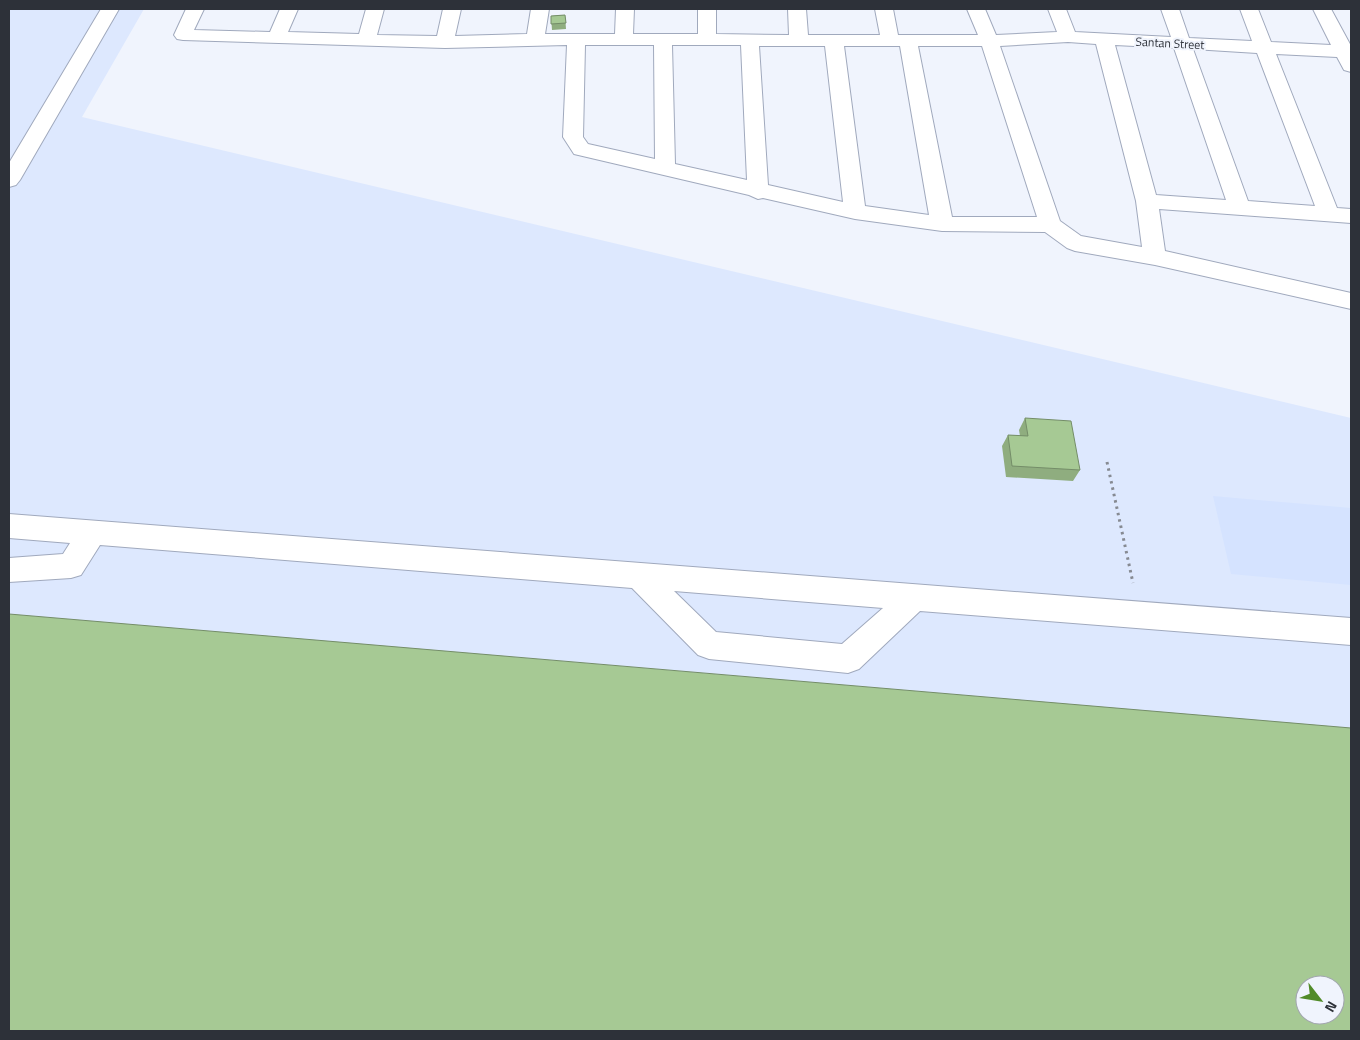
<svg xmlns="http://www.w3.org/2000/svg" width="1360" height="1040" viewBox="0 0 1360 1040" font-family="'Titillium Web',sans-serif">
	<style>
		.built { fill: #dde8fe; fill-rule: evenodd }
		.green { fill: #d5e3ff }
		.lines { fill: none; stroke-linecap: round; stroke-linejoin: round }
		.minor-casing { stroke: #a0a9bd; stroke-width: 2 }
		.path { stroke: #868a92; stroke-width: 3; stroke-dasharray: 2.5 4; stroke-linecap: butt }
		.minor { fill: #fff; fill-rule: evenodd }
		.wall { fill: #8fad7f }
		.building { fill: #a6c994; stroke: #748d68; fill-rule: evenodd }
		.labels { text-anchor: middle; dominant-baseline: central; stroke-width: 4; stroke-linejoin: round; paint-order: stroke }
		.far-street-label { font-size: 12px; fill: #2d3139; stroke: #f0f4fd }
	</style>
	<rect width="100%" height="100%" fill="#f0f4fd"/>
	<!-- built -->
	<path class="built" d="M9,9H144L82,117L1351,418V1031H9ZM1305,985H1335V1015H1305Z"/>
	<!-- green -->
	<path class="green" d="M1213,496L1351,508V585L1231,574Z"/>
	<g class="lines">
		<!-- minor casing -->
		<g class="minor-casing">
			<path id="minor" d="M101,9H119L20,180L16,185L9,187V163Z
				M186,9H204L194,30L270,32L280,9H298L288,32L359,34L366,9H384L377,35L437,36L443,9H461L455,36L527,34L531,9H549L545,34H615L616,9H634L633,34H698V9H716V34L789,35L788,9H806L808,35H880L875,9H893L898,35H978L967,9H985L996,35L1057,32L1048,9H1066L1075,32L1171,37L1161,9H1179L1189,38L1252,41L1240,9H1258L1271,42L1331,45L1313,9H1331L1351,46V72L1344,70L1337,57L1276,54L1337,208L1351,209V223L1159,209L1165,251L1351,293V309L1155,265L1075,251L1067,248L1045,232L942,231L855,219L763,198L758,199L749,195L574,154L563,137L567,45L445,48L183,40L177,39L174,35ZM1068,42L1096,44L1136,201L1142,247L1081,236L1060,221L1000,46ZM585,45H654L655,159L588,144L583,137ZM672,45H741L747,180L675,164ZM1115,45L1174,48L1226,200L1156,195ZM759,46H825L843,202L768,185ZM844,46H900L929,215L865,206ZM918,46H982L1037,217H952ZM1193,49L1257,53L1315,206L1248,201Z
				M9,514L1351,618V645L920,611L859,669L848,673L709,659L698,655L632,588L100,545L81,575L71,578L9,582V558L63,554L70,543L9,538ZM674,591L883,608L842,644L716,632Z"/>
		</g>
		<!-- path -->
		<path class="path" d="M1107,462L1133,583"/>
		<!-- minor -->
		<use href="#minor" class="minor"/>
	</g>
	<!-- wall -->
	<path class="wall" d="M565,15L566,29L552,30L551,16Z
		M1025,418L1080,470L1073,481L1006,477L1002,446L1008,435L1020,436L1019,430Z"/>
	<!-- building -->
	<path class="building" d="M565,15L566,23L551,24V16Z
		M1025,418L1071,421L1080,470L1012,466L1008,435L1028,436Z
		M9,614L1351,728V1031H9ZM1305,985H1335V1015H1305Z"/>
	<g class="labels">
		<!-- far-street labels -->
		<g class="far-street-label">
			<text transform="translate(1170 43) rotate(3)">Santan Street</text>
		</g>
	</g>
	<!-- border -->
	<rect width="1360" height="1040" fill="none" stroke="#2d3139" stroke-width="20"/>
	<!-- north arrow -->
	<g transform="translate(1320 1000) rotate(121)"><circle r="24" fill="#f0f4fd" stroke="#a2a6af"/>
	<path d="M0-4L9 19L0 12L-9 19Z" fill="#518b29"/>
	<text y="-8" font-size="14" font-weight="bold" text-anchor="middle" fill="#2d3139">N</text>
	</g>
</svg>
